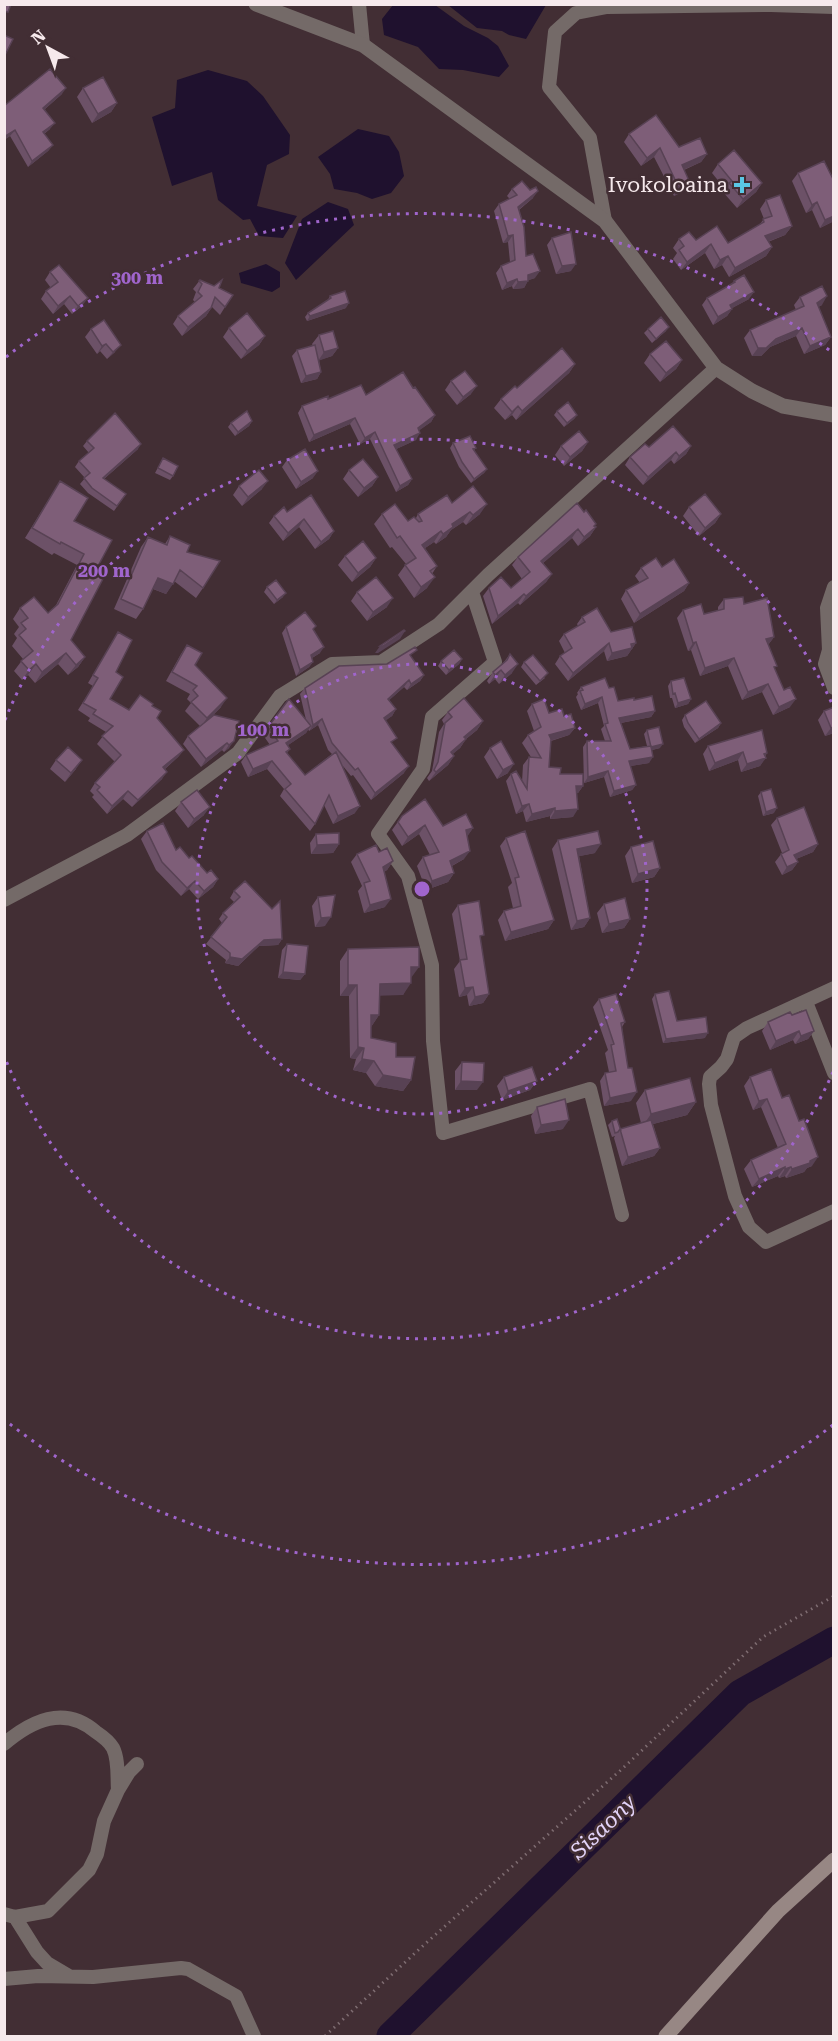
<svg xmlns="http://www.w3.org/2000/svg" width="838" height="2041" viewBox="0 0 838 2041" font-family="'Roboto Serif',serif">
	<style>
		.water { fill: #1f112e }
		.lines { fill: none; stroke-linecap: round; stroke-linejoin: round }
		.river { stroke: #1f112e; stroke-width: 27 }
		.path { stroke: #7f6d72; stroke-width: 3; stroke-dasharray: 1.5 4.5; stroke-linecap: butt }
		.minor { stroke: #746a68; stroke-width: 14 }
		.tertiary { stroke: #746a68; stroke-width: 15 }
		.secondary { stroke: #978784; stroke-width: 15 }
		.wall { fill: #6c5167; fill-rule: evenodd }
		.shaded-wall { fill: #584254 }
		.building { fill: #7e5e78; stroke: #584254; stroke-width: 1.5 }
		.ring { fill: none; stroke: #a065cc; stroke-width: 3; stroke-dasharray: 3 6 }
		.poi-dot { fill: #5ac8e5; stroke: #422e34; stroke-width: 2 }
		.labels { text-anchor: middle; dominant-baseline: central; stroke-width: 5; stroke-linejoin: round; paint-order: stroke }
		.poi-label { font-size: 21px; fill: #f6e9ec; stroke: #422e34; text-anchor: end }
		.water-label { font-size: 22px; font-style: italic; fill: #e3d4f9; stroke: #422e34 }
		.centre { fill: #a065cc; stroke: #422e34; stroke-width: 3 }
		.ring-label { font-size: 18px; text-anchor: middle; font-weight: bold; fill: #a065cc; stroke: #422e34; stroke-width: 5; stroke-linejoin: round; paint-order: stroke }
	</style>
	<rect width="100%" height="100%" fill="#422e34"/>
	<!-- water -->
	<path class="water" d="M393,5H435L464,26L488,38L498,46L509,66L499,77L463,70L439,69L418,47L384,35L382,19Z
		M448,5L546,4V5L526,39L509,35L502,31L477,28Z
		M208,70L247,81L263,96L290,135L289,154L267,165L257,206L297,216L283,238L259,236L250,219L243,220L218,200L212,172L172,186L152,117L175,108L177,80Z
		M358,129L389,136L399,152L404,176L391,193L372,199L357,193L334,189L330,174L318,157Z
		M328,202L348,209L354,225L296,280L285,263L302,219Z
		M266,264L280,272V287L272,292L241,283L239,273Z"/>
	<g class="lines">
		<!-- river -->
		<path class="river" d="M390,2036L740,1693L834,1640"/>
		<!-- path -->
		<path class="path" d="M325,2036L426,1943L622,1769L763,1637L834,1596"/>
		<!-- minor -->
		<path class="minor" d="M359,4L363,45
			M605,221L590,138L549,87L555,32L576,13L607,7L771,5L834,7
			M834,587L827,608L829,650L825,664L834,688
			M472,592L495,662L432,717L423,769L378,834L408,876L432,965L433,1041L443,1133L590,1089L622,1215
			M4,900L127,835L238,753L280,696L332,664L381,662L439,624L488,575L716,368
			M834,988L747,1028L734,1037L727,1059L721,1067L710,1077L709,1084L711,1105L735,1196L749,1227L766,1242L834,1211
			M806,1002L834,1073
			M4,1744C32,1720 65,1705 96,1732C102,1736 109,1741 113,1748C119,1760 117,1778 118,1790
			M4,1914L15,1917L37,1952L47,1963L69,1976
			M15,1917L48,1911L89,1870L97,1854L104,1821L118,1790L129,1772L137,1764
			M4,1979L38,1976L93,1977L181,1968L188,1969L236,1996L254,2036"/>
		<!-- tertiary -->
		<path class="tertiary" d="M256,4L363,45L605,221L716,368L752,391L783,406L834,415"/>
		<!-- secondary -->
		<path class="secondary" d="M666,2036L778,1911L834,1860"/>
	</g>
	<!-- wall -->
	<path class="wall" d="M83,88L117,103L111,112L92,123L77,97Z
		M62,94L45,109L50,129L44,134L53,145L48,151L28,167L10,136L4,140V106Z
		M629,134L679,147L707,154L701,162L684,170L690,183L684,191L674,196L654,157L641,166L624,142Z
		M718,164L762,183L756,192L737,208L723,192L725,189L712,173Z
		M798,173L834,181V221L820,228L812,210L806,213L792,181Z
		M512,189L533,198L519,210L526,256L535,278L528,280L524,288L513,289L512,286L502,290L496,273L501,266L510,262L508,242L503,243L494,211L499,204L510,199L507,196Z
		M766,200L792,226L785,235L768,242L772,247L766,256L729,277L722,265L714,269L705,253L681,270L673,259L677,253L673,248L679,239L728,243L759,225L764,219L760,209Z
		M552,238L571,271L556,274L547,245Z
		M50,272L82,306L72,314L64,304L53,314L41,299L46,291L51,288L45,280Z
		M200,280L219,288L225,307L220,315L212,307L206,316L182,336L173,324L178,316L195,302L193,300L196,292L193,289Z
		M734,281L749,299L732,308V309L727,316L713,325L702,305L707,298L731,285Z
		M330,296L346,308L307,321L305,317L308,313L328,300Z
		M800,297L822,305L818,307L831,337L825,345L804,354L796,336L770,347L761,356H752L744,338L750,330L796,310L794,305Z
		M229,328L265,336L259,345L241,359L223,337Z
		M91,329L115,352L107,359L100,351L97,354L85,337Z
		M648,329L666,331L652,343L644,333Z
		M319,335L338,348L332,356L319,360L321,372L317,379L301,383L292,356L297,350L313,346L312,344Z
		M650,354L682,360L676,369L660,382L644,363Z
		M575,364L569,373L516,420L512,415L505,420L494,408L501,399L517,388Z
		M451,381L471,394L457,405L445,390Z
		M413,388L435,415L431,422L419,430L416,440L396,449L412,479L408,485L396,492L370,439L360,444L350,424L309,442L298,413L302,406L328,399L366,395Z
		M557,411L577,415L574,419L564,427L554,415Z
		M252,421L249,426L235,436L228,427L231,423Z
		M87,441L138,449L104,479L126,494L114,511L88,493L80,484L85,478L75,467L79,461L89,453L83,446Z
		M588,442L582,451L564,466L555,455L561,446Z
		M453,443L476,448L474,450L487,469L484,473L471,483L459,467L450,448Z
		M691,446L686,454L674,464L671,460L643,485L625,465L630,457L649,447Z
		M163,458L173,476L170,480L155,473Z
		M287,460L313,478L296,489L282,467Z
		M349,470L378,477L372,486L358,497L343,479Z
		M60,481L74,521L97,568L71,640L85,657L78,667L68,675L58,664L35,683L28,675L22,680L14,671L23,659L12,646L17,638L14,634L19,627L13,619L20,608L48,613L55,607L77,565L54,553L52,555L25,538Z
		M239,486L262,489L242,506L233,495Z
		M452,503L480,514L466,525L463,522L451,530L446,537L436,544L434,542L425,548L437,566L432,574L427,588L414,598L398,575L406,564L392,547L390,548L374,524L382,514L408,521L416,518L418,514Z
		M577,503L596,527L590,536L578,546L572,538L543,563L552,574L546,582L520,605L518,603L492,624L483,596L489,588H511L522,579L512,565L518,557Z
		M689,507L721,514L715,523L699,536L683,516Z
		M287,512L334,531L329,539L315,549L299,527L283,541L269,523L274,516Z
		M170,536L187,552L203,588L196,598L174,581L166,594L153,589L143,609L136,619L114,609L141,547L148,537L165,544Z
		M345,556L376,558L370,567L352,582L338,565Z
		M662,567L689,583L684,591L634,623L621,599L626,590L640,583L635,576L641,568Z
		M267,587L283,597L274,604L264,592Z
		M357,592L387,607L367,621L351,601Z
		M724,599L744,604L774,637L768,645L774,669L790,707L773,715L762,692L742,700L728,666L700,676L691,650L688,651L677,618L683,610L704,614L718,611V607Z
		M582,617L611,632L636,643L627,656L607,661L604,651L568,681L555,664L560,656L565,653L559,641L564,634L578,626L577,624Z
		M286,627L313,630L320,653L312,658L313,662L309,667L296,676L282,633Z
		M118,632L116,672L110,699L129,710L152,706L157,718L184,750L178,757L165,769L162,779L132,807L123,799L107,814L92,797L94,795L90,791L95,783L115,762L97,744L106,732L88,721L90,718L78,710L93,686L88,683Z
		M187,645L195,665L221,707L207,721H239L229,748L224,752L222,750L201,767L183,744L188,736L200,726L185,711L191,703L187,699L190,694L166,681L181,654Z
		M510,654L512,673L499,684L495,679L489,684L487,681L493,672L504,662Z
		M411,657L424,675L420,681L407,690L404,687L389,700L396,709L392,716L385,720L392,745L404,773L371,800L353,775L351,776L343,766L355,813L333,824L324,805L315,824L310,831L280,796L284,789L267,769L248,777L241,762L246,755L270,745L263,735L289,699L306,720L300,694L305,688ZM318,725L328,750L332,754L305,775L287,753L290,749L288,745L306,733L308,729L309,731Z
		M462,659L459,664L446,675L438,666L441,661Z
		M524,662L545,678L536,685L521,667Z
		M671,681L691,699L688,704L675,708L672,698H670L668,686Z
		M581,687L609,688L618,701L634,700L655,711L651,717L621,723L630,749L647,746L644,734L647,730L660,748L652,750L649,763L630,766L636,785L632,790L610,797L604,777L584,783L583,747L587,741H605L601,729L604,726L598,703L581,710L576,697L578,694L577,693Z
		M532,704L549,713L564,716L575,728L569,735L551,741L549,767L583,786L578,793H577L573,817L550,819V816L526,822L523,811L516,814L506,781L511,774L522,782L523,765L529,757H531L522,743L528,735L534,731L527,711Z
		M834,707V733L825,736L818,720L824,711Z
		M448,712L483,721L477,730L466,739L460,748L452,754L454,756L448,765L429,781L427,778L432,771L439,732L444,724L442,720Z
		M685,715L721,723L718,728L695,743L684,727L682,720Z
		M708,746L767,753L760,766L741,772L738,760L709,771L703,754Z
		M490,748L508,773L497,779L484,757Z
		M56,760L76,769L65,782L50,769Z
		M761,792L774,813L763,816L758,796Z
		M181,802L204,815L188,828L175,811Z
		M402,816L443,826L473,828L467,836L464,859L452,866L454,873L448,882L426,890L417,866L423,857L430,855L419,834L402,846L392,830Z
		M777,818L818,844L813,852L796,859L798,862L792,870L782,875L775,862L782,853L771,825Z
		M147,831L189,858L207,873L218,879L213,887L198,899L189,889L181,896L156,870L141,839Z
		M316,834L339,844L333,853L311,854L310,843Z
		M506,838L554,920L548,929L505,941L498,920L504,911L513,908L508,887L512,883L500,846Z
		M558,840L595,853L579,856L590,918L584,927L571,930L552,849Z
		M631,847L660,868L654,877L632,883L625,856Z
		M379,852L393,861L387,870L384,872L385,907L364,913L358,891L362,886L351,862L357,854Z
		M234,891L282,939L278,945L259,946L238,966L225,963L226,960L206,944L222,923L219,919L223,913L234,902L230,898Z
		M318,897L325,926L315,927L312,906Z
		M604,904L630,919L624,928L602,933L597,913Z
		M458,905L480,941L489,994L483,1003L469,1006L467,995L459,997L454,969L460,961L452,914Z
		M287,944L305,974L300,980L278,978L282,950Z
		M348,949L411,978L403,995H380L379,1015L371,1027V1038L396,1057L411,1080L403,1091L375,1086L366,1073L353,1070L356,1059L350,1058L349,996H340V961Z
		M655,994L677,1021L705,1038L663,1043L652,999Z
		M599,999L625,1022L622,1027L631,1101L604,1106L600,1081L605,1073L609,1072L605,1053L608,1050L593,1007Z
		M768,1022L814,1031L808,1039L795,1044L793,1040L770,1050L762,1031Z
		M462,1062L477,1090H455V1071Z
		M504,1077L537,1081L530,1090L502,1100L497,1086Z
		M750,1077L782,1098L812,1166L807,1168L804,1172L786,1178L785,1176L779,1178L778,1176L752,1187L744,1169L751,1160L778,1148L761,1107L753,1110L744,1086Z
		M645,1090L696,1102L687,1115L653,1124L660,1148L654,1156L622,1166L614,1138L615,1136L612,1137L608,1125L612,1121L620,1129L641,1123L636,1103Z
		M537,1107L563,1129L535,1134L531,1116Z"/>
	<!-- shaded-wall -->
	<path class="shaded-wall" d="M66,88L62,94L39,114L43,108Z
		M117,103L111,112L92,123L98,114Z
		M55,123L50,129L38,138L43,132Z
		M15,130L10,136L4,140V137Z
		M53,145L48,151L28,167L32,161Z
		M660,148L654,157L641,166L647,158Z
		M707,154L701,162L676,173L682,165Z
		M690,183L684,191L674,196L679,188Z
		M762,183L756,192L737,208L743,199Z
		M538,191L533,198L513,214L518,207Z
		M817,202L812,210L806,213L812,205Z
		M834,216V221L820,228L825,220Z
		M792,226L785,235L759,245L765,236Z
		M513,235L508,242L503,243L508,236Z
		M711,244L705,253L681,270L687,262Z
		M772,247L766,256L729,277L735,268Z
		M728,256L722,265L714,269L720,260Z
		M576,264L571,271L556,274L562,266Z
		M540,271L535,278L524,282L528,281L524,288L513,289L518,282L528,275Z
		M517,279L512,286L502,290L507,283Z
		M754,292L749,299L725,312L730,305Z
		M70,296L64,304L53,314L58,306Z
		M827,296L822,305L811,311L817,303Z
		M88,298L82,306L72,314L78,306Z
		M349,303L346,308L307,321L310,316Z
		M211,308L206,316L182,336L188,327Z
		M732,309L727,316L713,325L718,317Z
		M669,327L666,331L652,343L656,339Z
		M802,328L796,336L770,347L761,356H752L758,348Z
		M265,336L259,345L241,359L247,351Z
		M831,337L825,345L804,354L810,346Z
		M106,344L100,351L97,354L102,346Z
		M121,345L115,352L107,359L113,352Z
		M338,348L332,356L318,361L324,352Z
		M682,360L676,369L660,382L666,373Z
		M575,364L569,373L516,420L522,411Z
		M321,372L317,379L301,383L306,376Z
		M477,386L471,394L457,405L463,397Z
		M518,406L512,415L505,420L512,412Z
		M435,415L431,422L413,435L418,428Z
		M577,415L574,419L564,427L567,423Z
		M355,418L350,424L309,442L314,435Z
		M252,421L249,426L235,436L238,432Z
		M375,432L370,439L360,444L365,438Z
		M420,433L416,440L390,452L394,445Z
		M588,442L582,451L564,466L570,457Z
		M141,444L138,449L99,483L103,478Z
		M691,446L686,454L674,464L679,456Z
		M676,452L671,460L643,485L648,477Z
		M487,469L484,473L471,483L474,479Z
		M318,471L313,478L296,489L301,482Z
		M378,477L372,486L358,497L364,488Z
		M412,479L408,485L396,492L400,486Z
		M268,481L262,489L242,506L248,497Z
		M487,504L480,514L466,525L473,515Z
		M470,512L463,522L451,530L446,537L436,544L443,534L452,524Z
		M721,514L715,523L699,536L705,528Z
		M304,519L299,527L283,541L288,533Z
		M596,524L592,531L596,527L590,536L578,546L584,537Z
		M578,529L572,538L535,570L541,561Z
		M334,531L329,539L315,549L321,542Z
		M441,531L434,542L415,555L422,545Z
		M376,558L370,567L352,582L358,573Z
		M552,574L546,582L520,605L526,596Z
		M435,577L427,588L414,598L421,587Z
		M158,578L173,584L166,594L151,588Z
		M689,583L684,591L634,623L640,614Z
		M286,593L283,597L274,604L277,600Z
		M524,594L518,603L492,624L498,616Z
		M393,598L387,607L367,621L373,612Z
		M405,631L400,639L378,653H375L380,646Z
		M774,637L768,645L766,639Z
		M696,642L691,650L688,651L693,643Z
		M609,643L604,651L568,681L573,673Z
		M636,643L627,656L607,661L612,653Z
		M324,647L320,653L307,661L311,655Z
		M66,653L58,664L35,683L42,672Z
		M85,657L78,667L68,675L76,665Z
		M734,658L728,666L700,676L705,668Z
		M462,659L459,664L446,675L449,670Z
		M313,662L309,667L296,676L300,670Z
		M36,664L28,675L22,680L29,670Z
		M518,664L512,673L499,684L505,675Z
		M501,670L495,679L489,684L495,675Z
		M424,675L420,681L407,690L411,684Z
		M409,680L404,687L384,705L388,699Z
		M768,684L762,692L742,700L748,692Z
		M602,697L598,703L581,710L585,704Z
		M227,698L221,707L201,727L207,718Z
		M691,699L688,704L675,708L678,703Z
		M796,699L790,707L773,715L779,707Z
		M396,709L392,716L380,725L384,718Z
		M655,711L651,717L615,724L619,718Z
		M322,719L318,725L309,731L313,725Z
		M483,721L477,730L466,739L460,748L445,761L464,737Z
		M721,723L718,728L695,743L699,739Z
		M311,726L306,733L281,750L286,743Z
		M834,727V733L825,736L831,728Z
		M575,728L569,735L543,743L549,735Z
		M234,741L229,748L224,752L229,745Z
		M227,743L222,750L201,767L206,759Z
		M663,744L660,748L648,751L651,747Z
		M184,750L178,757L158,775L163,767Z
		M743,752L738,760L709,771L715,763Z
		M767,753L763,759L766,758L760,766L741,772L747,764L764,754Z
		M454,756L448,765L429,781L436,772Z
		M653,757L649,763L625,767L629,761Z
		M82,760L76,769L65,782L71,773Z
		M272,761L267,769L248,777L253,769Z
		M514,764L508,773L497,779L503,770Z
		M409,766L404,773L371,800L375,793Z
		M608,771L604,777L584,783L588,777Z
		M167,772L162,779L132,807L138,800Z
		M636,785L632,790L610,797L614,791Z
		M576,786H583L578,793H571Z
		M128,791L123,799L107,814L112,806Z
		M529,804L523,811L516,814L522,806Z
		M360,806L355,813L333,824L338,816Z
		M210,807L204,815L188,828L194,819Z
		M555,808L550,816L526,822L532,814Z
		M777,808L774,813L763,816L766,812Z
		M578,809L573,817L550,819L555,811Z
		M425,825L419,834L402,846L408,837Z
		M473,828L467,837L466,830Z
		M339,844L333,853L311,854L317,845Z
		M601,844L595,853L571,858L577,849Z
		M818,844L813,852L789,862L794,855Z
		M470,851L464,859L444,870L450,861Z
		M393,861L387,870L377,876L383,867Z
		M798,862L792,870L782,875L787,867Z
		M660,868L654,877L632,883L638,874Z
		M454,873L448,882L426,890L432,881Z
		M218,879L213,887L198,899L204,891Z
		M195,881L189,889L181,896L187,888Z
		M391,899L385,907L364,913L370,905Z
		M331,917L325,926L315,927L321,918Z
		M590,918L584,927L571,930L577,921Z
		M630,919L624,928L602,933L609,924Z
		M554,920L548,929L505,941L511,932Z
		M282,939L278,945L259,946L238,966L225,963L230,957L264,940Z
		M411,967H419L411,978Z
		M283,972L305,974L300,980L278,978Z
		M411,983L403,995L371,996L380,984Z
		M348,985H357L349,996H340Z
		M473,987L467,995L459,997L465,988Z
		M489,994L483,1003L469,1006L475,997Z
		M371,1015H379L371,1027Z
		M799,1031L793,1040L770,1050L776,1041Z
		M814,1031L808,1039L795,1044L801,1036Z
		M708,1033L705,1038L663,1043L666,1039Z
		M358,1047L364,1048L356,1059L350,1058Z
		M362,1059L374,1061L366,1073L353,1070Z
		M383,1075L411,1080L403,1091L375,1086Z
		M461,1081L483,1082L477,1090H455Z
		M537,1081L530,1090L502,1100L508,1091Z
		M637,1092L631,1101L604,1106L610,1098Z
		M767,1099L761,1107L753,1110L759,1101Z
		M696,1102L687,1115L642,1127L651,1114Z
		M569,1120L563,1129L535,1134L541,1125Z
		M660,1148L654,1156L622,1166L628,1157Z
		M818,1157L812,1166L807,1168L804,1172L786,1178L792,1169L810,1161Z
		M785,1167L778,1176L752,1187L759,1179Z
		M791,1167L785,1176L779,1178L785,1169Z"/>
	<!-- building -->
	<path class="building" d="M4,4H11L8,12L4,11Z
		M4,35L13,39L4,57Z
		M50,69L66,88L43,108L55,123L43,132L53,145L32,161L15,130L4,137V106Z
		M103,77L117,103L98,114L83,88Z
		M656,115L679,147L700,138L707,154L682,165L690,183L679,188L660,148L647,158L629,134Z
		M734,150L762,183L743,199L729,183L732,181L718,164Z
		M824,161L834,181V216L825,220L817,202L812,205L798,173Z
		M522,181L530,190L536,187L538,191L518,207L524,227L526,256L533,254L540,271L528,275V281L518,282L517,279L507,283L501,266L515,260L513,235L508,236L499,204L517,195L512,189Z
		M780,195L792,226L765,236L772,247L735,268L728,256L720,260L711,244L687,262L679,250L684,246L679,239L689,232L696,240L717,226L728,243L764,222L763,219L772,216L766,200Z
		M571,232L576,264L562,266L552,238Z
		M59,265L88,298L78,306L70,296L58,306L46,291L58,282L50,272Z
		M744,275L754,292L730,305L732,309L718,317L707,298L735,282L734,281Z
		M200,280L214,286L222,280L219,288L233,295L225,307L215,297L211,308L188,327L178,316L202,296L198,292L202,284L199,281Z
		M822,286L827,296L817,303L831,337L810,346L802,328L776,339L766,348H758L750,330L804,306L800,297Z
		M345,291L349,303L310,316L308,313L331,298L330,296Z
		M247,313L265,336L247,351L229,328Z
		M661,317L669,327L656,339L648,329Z
		M104,320L121,345L113,352L106,344L102,346L91,329Z
		M333,331L338,348L324,352L319,335Z
		M666,341L682,360L666,373L650,354Z
		M315,345L321,372L306,376L297,350Z
		M562,348L575,364L522,411L518,406L512,412L501,399L515,386L517,388Z
		M465,371L477,386L463,397L451,381Z
		M403,372L413,388L415,387L435,415L418,428L420,433L394,445L412,479L400,486L375,432L365,438L355,418L314,435L302,406L328,396V399L361,385L366,395Z
		M568,402L577,415L567,423L557,411Z
		M247,411L252,421L238,432L231,423Z
		M115,413L141,444L103,478L126,494L117,506L92,488L84,478L90,473L79,461L94,448L87,441Z
		M673,426L691,446L679,456L676,452L648,477L630,457L645,444L649,447Z
		M579,431L588,442L570,457L561,446Z
		M470,436L476,448L473,449L487,469L474,479L462,462L453,443Z
		M305,449L318,471L301,482L287,460Z
		M163,458L178,466L173,476L158,468Z
		M363,459L378,477L364,488L349,470Z
		M259,470L268,481L248,497L239,486Z
		M60,481L88,498L74,521L112,540L97,568L106,573L71,640L85,657L76,665L66,653L42,672L36,664L29,670L21,661L33,651L19,635L26,629L21,623L28,618L20,608L34,597L48,613L58,604L84,554L61,542L60,544L32,528Z
		M473,486L487,504L473,515L470,512L452,524L453,527L443,534L441,531L422,545L437,566L430,571L435,577L421,587L405,565L416,558L400,536L397,538L382,514L395,504L408,521L414,517L419,522L422,521L418,514L447,495L452,503Z
		M705,494L721,514L705,528L689,507Z
		M311,495L334,531L321,542L304,519L288,533L274,516L284,507L287,512Z
		M577,503L584,512L586,510L596,524L594,526L596,527L584,537L578,529L541,561L552,574L526,596L524,594L498,616L489,588L501,577L511,588L530,572L518,557Z
		M170,536L190,545L187,552L220,561L203,588L180,570L173,584L158,578L143,609L121,599L148,537L167,545Z
		M363,541L376,558L358,573L345,556Z
		M656,558L662,567L674,559L689,583L640,614L626,590L648,578L641,568Z
		M376,577L393,598L373,612L357,592Z
		M276,580L286,593L277,600L267,587Z
		M743,597L744,604L767,598L774,637L766,639L777,666L774,667L784,690L790,687L796,699L779,707L768,684L748,692L734,658L705,668L696,642L693,643L683,610L701,604L704,614L724,609V599Z
		M597,608L611,632L632,627L636,643L631,644L632,648L612,653L609,643L573,673L560,656L572,648L564,634L585,622L582,617Z
		M305,612L316,626L313,629L324,647L311,655L313,662L300,670L286,627Z
		M404,630L405,631L383,646H380Z
		M118,632L132,640L116,672L123,677L110,699L129,710L140,695L153,704L152,706L161,711L157,718L184,750L163,767L167,772L138,800L128,791L112,806L97,790L100,787L95,783L121,755L102,736L113,726L93,714L96,710L83,703L98,678L93,675Z
		M187,645L202,653L195,665L227,698L207,718L191,702L198,696L193,690L197,686L172,672Z
		M415,647L417,650L410,655L424,675L411,684L409,680L388,699L396,709L384,718L397,738L391,742L409,766L375,793L358,768L355,770L332,743L322,719L313,725L305,688L339,666L387,664Z
		M454,650L462,659L449,670L441,661Z
		M510,654L518,664L505,675L501,670L495,675L493,672L507,660Z
		M533,655L548,673L540,681L524,662Z
		M605,678L609,688L614,687L618,701L634,698V700L652,696L655,711L619,718L630,749L651,746L653,757L629,761L636,785L614,791L608,771L588,777L587,741H611L605,724L608,723L602,697L585,704L580,691L583,690L581,687Z
		M684,678L691,699L678,703L675,693L673,694L671,681Z
		M464,698L483,721L464,737L466,739L451,752L454,756L436,772L434,770L438,762L445,723L452,717L448,712Z
		M289,699L311,726L286,743L290,749L286,752L305,775L336,752L360,806L338,816L329,795L315,824L285,789L291,784L272,761L253,769L246,755L278,741L268,727Z
		M544,699L549,713L562,709L564,716L571,714L575,728L549,735L551,739L549,767L561,768L560,774H583V786H576L578,809L555,811V808L532,814L529,804L522,806L511,774L516,771L527,789L529,757L541,758L528,735L541,727L532,704Z
		M706,701L721,723L699,739L688,723L685,715Z
		M834,707V727L831,728L824,711Z
		M214,715L239,721L234,741L229,745L227,743L206,759L188,736Z
		M659,727L663,744L651,747L647,730Z
		M762,730L767,753L764,754L766,758L747,764L743,752L715,763L708,746Z
		M501,741L514,764L503,770L490,748Z
		M68,747L82,760L71,773L56,760Z
		M771,789L777,808L766,812L761,792Z
		M197,790L210,807L194,819L181,802Z
		M425,799L443,826L466,814L473,828L466,830L470,851L450,861L454,873L432,881L423,857L439,852L425,825L408,837L398,822L402,816Z
		M804,807L818,844L794,855L798,862L787,867L781,854L789,850L777,818Z
		M163,823L176,850L180,847L189,858L192,856L207,873L211,870L218,879L204,891L195,881L187,888L162,862L147,831Z
		M525,831L554,920L511,932L504,911L521,906L515,878L519,877L506,838Z
		M598,831L601,844L577,849L590,918L577,921L558,840Z
		M339,833V844L317,845L316,834Z
		M653,841L660,868L638,874L631,847Z
		M376,845L379,852L387,848L393,861L383,867L391,899L370,905L364,883L370,881L357,854Z
		M245,881L272,909L280,901L282,939L264,940L242,959L230,957V953L211,937L227,917L223,913L240,897L234,891Z
		M335,895L331,917L321,918L318,897Z
		M625,898L630,919L609,924L604,904Z
		M479,901L484,935L480,936L489,994L475,997L473,987L465,988L460,960L467,959L458,905Z
		M287,944L308,946L305,974L283,972Z
		M419,947V967H411V983L380,984L379,1015H371V1038L396,1043V1057H415L411,1080L383,1075L374,1061L362,1059L364,1048L358,1047L357,985H348V949Z
		M669,991L677,1021L706,1017L708,1033L666,1039L655,994Z
		M616,994L625,1022L621,1023L628,1068H632L637,1092L610,1098L605,1073L616,1071L611,1045L614,1044L599,999Z
		M806,1010L814,1031L801,1036L799,1031L776,1041L768,1022L790,1012L792,1015Z
		M462,1062L484,1063L483,1082L461,1081Z
		M532,1067L537,1081L508,1091L504,1077Z
		M771,1069L782,1098L789,1095L799,1121L804,1119L818,1157L810,1161V1163L792,1169L791,1167L785,1169V1167L759,1179L751,1160L786,1144L767,1099L759,1101L750,1077Z
		M690,1078L696,1102L651,1114L645,1090Z
		M565,1099L569,1120L541,1125L537,1107Z
		M617,1119L621,1131L620,1129L618,1132L615,1133L612,1121Z
		M651,1120L660,1148L628,1157L620,1129Z"/>
	<!-- distance rings -->
	<g class="ring">
		<circle cx="422" cy="889" r="225"/>
		<path d="M833 1072A450 450 0 0 1 5 1058M5 720A450 450 0 0 1 833 706"/>
		<path d="M833 1425A675 675 0 0 1 6 1421M6 357A675 675 0 0 1 833 353"/>
	</g>
	<!-- markers -->
	<path class="poi-dot" d="M739 176h6v6h6v6h-6v6h-6v-6h-6v-6h6z"/>
	<g class="labels">
		<!-- poi labels -->
		<g class="poi-label">
			<text x="728" y="185">Ivokoloaina</text>
		</g>
		<!-- water labels -->
		<g class="water-label">
			<text transform="translate(603 1827) rotate(-44)">Sisaony</text>
		</g>
	</g>
	<circle cx="422" cy="889" r="9" class="centre"/>
	<g class="ring-label">
		<text x="137" y="284">300 m</text>
		<text x="104" y="577">200 m</text>
		<text x="263" y="736">100 m</text>
	</g>
	<!-- border -->
	<rect width="838" height="2041" fill="none" stroke="#f6e9ec" stroke-width="12"/>
	<!-- north arrow -->
	<g transform="translate(48 48) rotate(319)" stroke="#422e34" stroke-width="4.5" paint-order="stroke">
	<path d="M0-4.5L10 22L0 15L-10 22Z" fill="#f6e9ec"/>
	<text y="-9" font-size="16" font-weight="bold" text-anchor="middle" fill="#f6e9ec">N</text>
	</g>
</svg>
